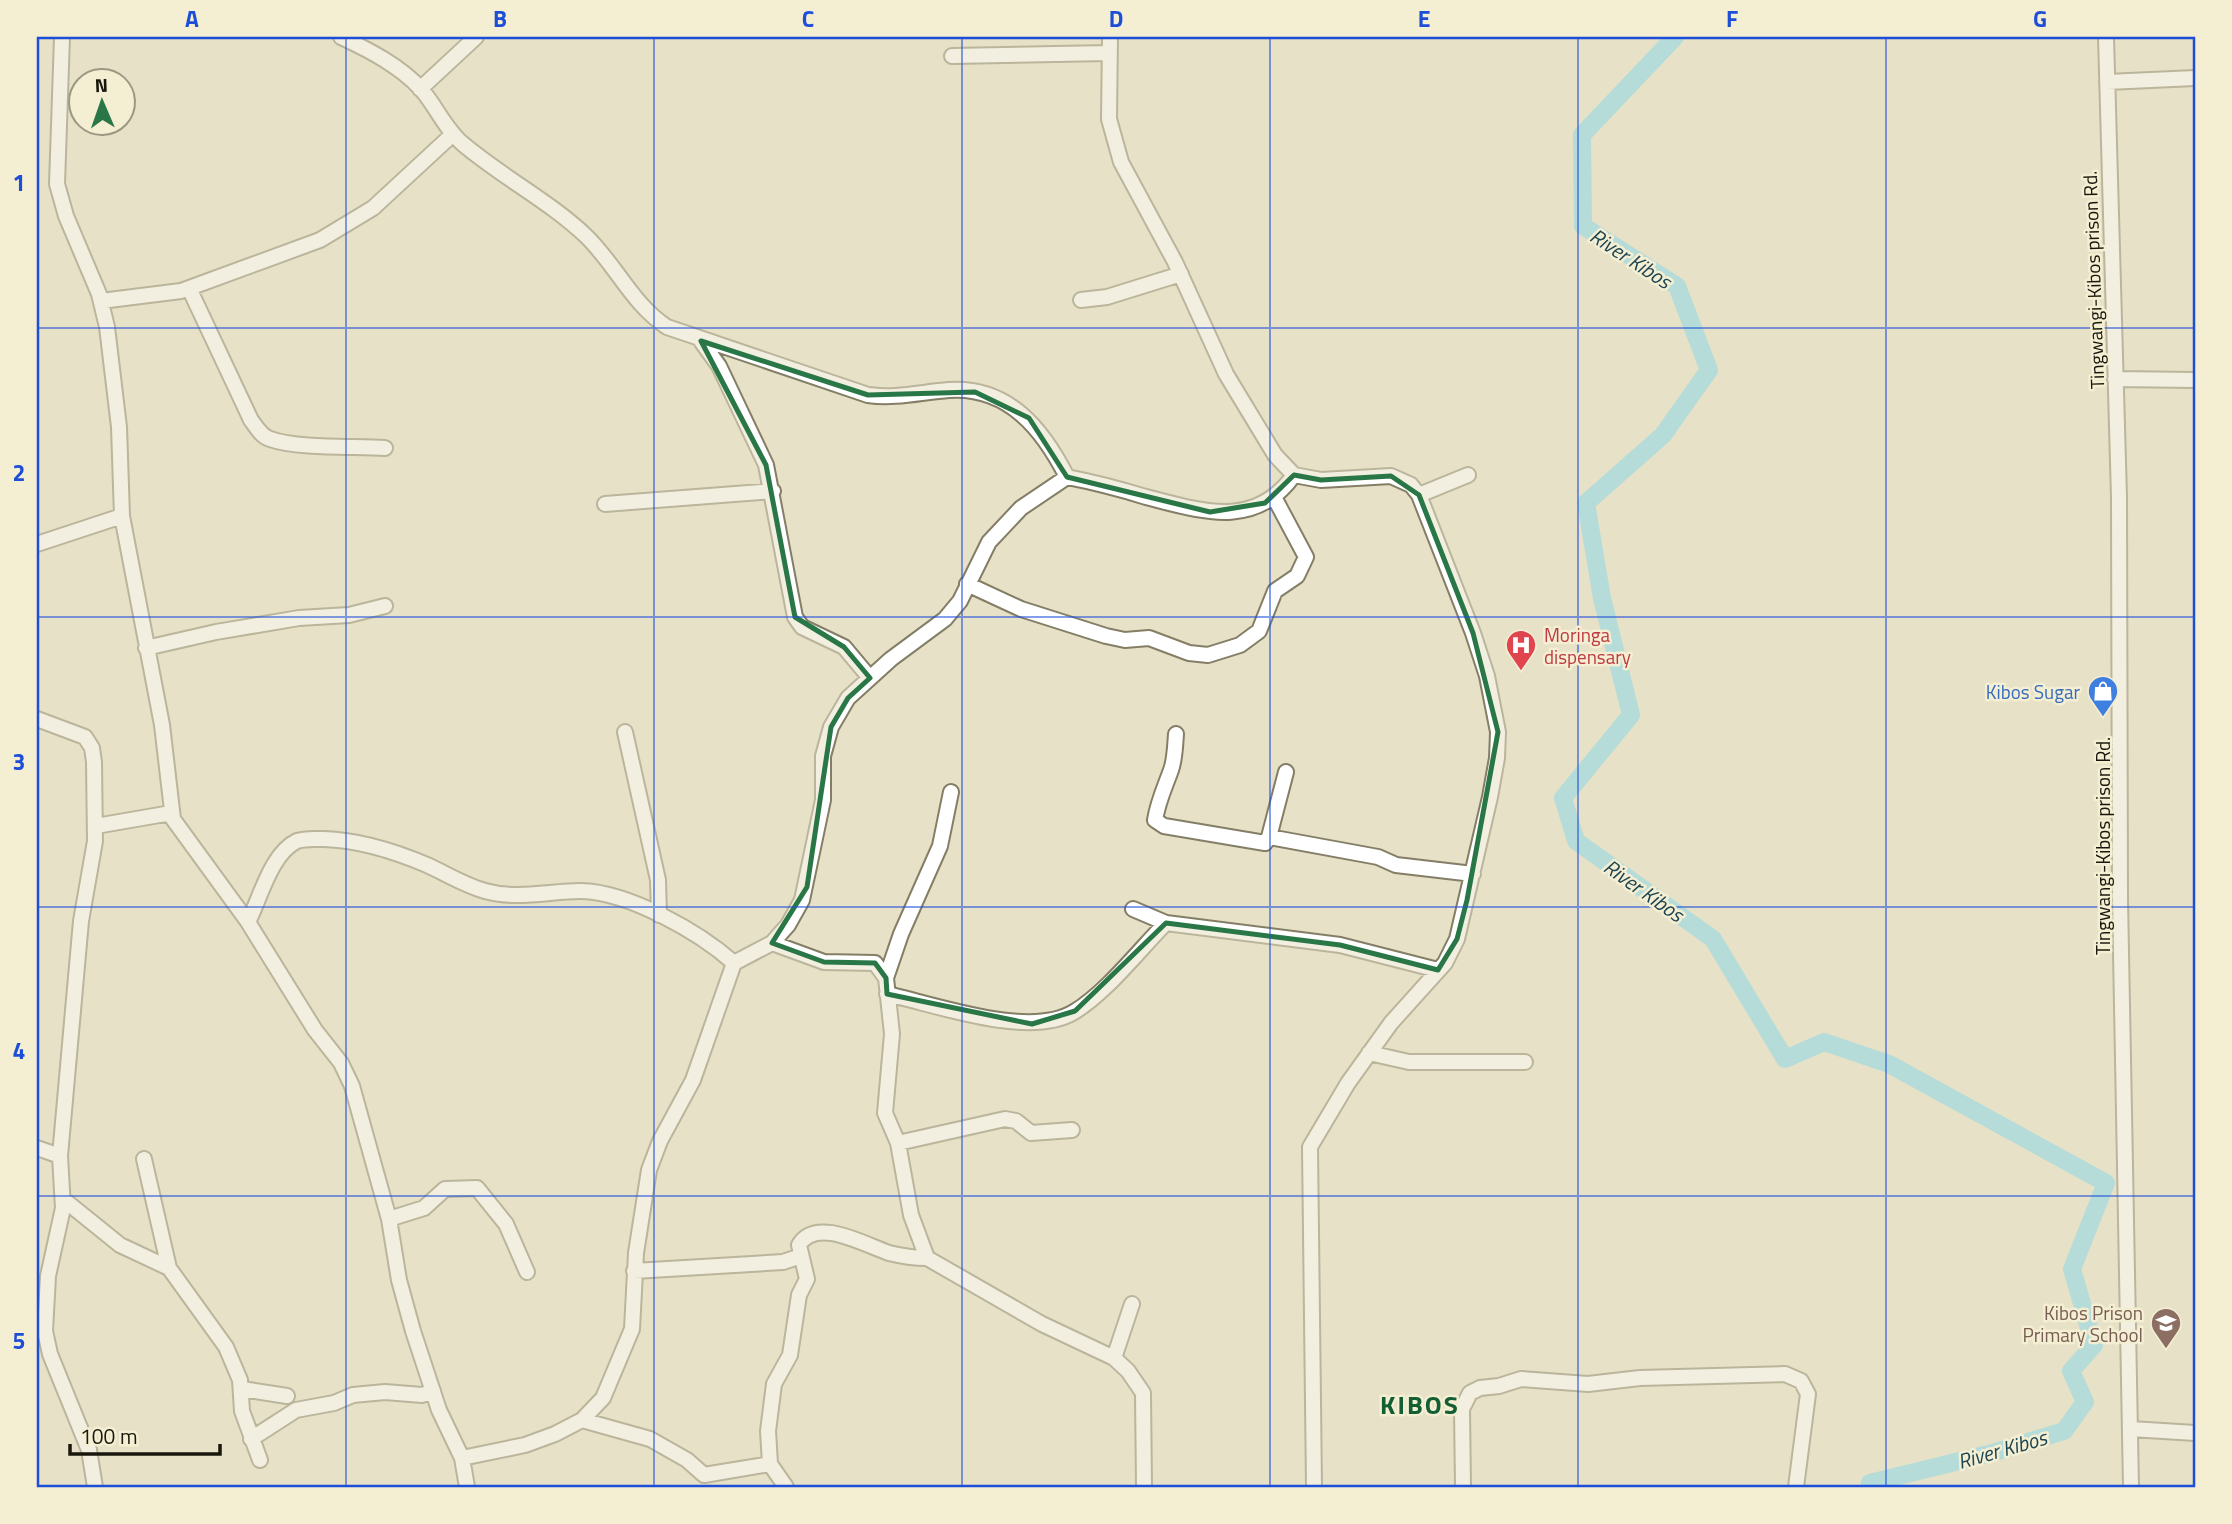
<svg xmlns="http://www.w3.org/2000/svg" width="2232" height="1524" viewBox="0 0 2232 1524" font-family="'Titillium Web',sans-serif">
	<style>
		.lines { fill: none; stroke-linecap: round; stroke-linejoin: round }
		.river { stroke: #79d4ee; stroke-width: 18 }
		.minor-casing { stroke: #847e66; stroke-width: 18 }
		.minor { stroke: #fff; stroke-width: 14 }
		.marked { fill: none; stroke: #297746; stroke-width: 5; stroke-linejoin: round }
		.grid { fill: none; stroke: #1d4ed8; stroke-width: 2; stroke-opacity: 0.55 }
		.labels { text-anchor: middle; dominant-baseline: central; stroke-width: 5; stroke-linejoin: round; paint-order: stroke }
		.street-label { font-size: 19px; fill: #19170d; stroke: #f4eed3 }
		.health-label { font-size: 19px; fill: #be3a42; stroke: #f4eed3; text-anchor: start }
		.shop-label { font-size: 19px; fill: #366cbe; stroke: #f4eed3; text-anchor: end }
		.education-label { font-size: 19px; fill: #785e54; stroke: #f4eed3; text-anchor: end }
		.water-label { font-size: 21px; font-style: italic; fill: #1d4652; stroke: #f4eed3 }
		.district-label { font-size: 26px; font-weight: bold; letter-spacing: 2px; fill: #145e33; stroke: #f4eed3 }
		.neatline { fill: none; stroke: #1d4ed8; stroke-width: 2.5 }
		.grid-label { font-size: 23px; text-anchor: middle; font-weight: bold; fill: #1d4ed8 }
	</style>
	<rect width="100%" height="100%" fill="#e7e1c7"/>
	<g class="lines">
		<!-- river -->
		<path class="river" d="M1675,37L1582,135L1583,226L1677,286L1709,370L1663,435L1586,503L1602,598L1631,715L1563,798L1576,841L1713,939L1785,1059L1824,1042L1889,1064L2106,1183L2072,1269L2094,1345L2071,1371L2085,1402L2064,1431L1992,1453L1870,1483L1869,1487"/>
		<!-- minor casing -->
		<g class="minor-casing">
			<path id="minor" d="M62,37L57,184L66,216L99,294L107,327L119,427L122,516L162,725L173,819L248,922L315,1030L341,1063L352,1086L389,1219L399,1280L413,1331L439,1410L462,1458L467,1487
				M341,37C369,50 400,66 421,89C436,106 445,129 463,144C502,177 549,201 586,236C616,265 632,304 667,327L868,395C895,399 922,392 949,390C1009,386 1043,430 1067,477C1093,482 1120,489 1146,497C1201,511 1255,530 1294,475
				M1110,37L1109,119L1121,162L1175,262L1226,374L1275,455L1294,475L1321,480L1391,476L1411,485L1419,495L1473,633L1487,676L1498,732L1497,758L1490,797L1457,939L1445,963L1391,1023L1348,1083L1310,1147L1314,1487
				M2106,37L2119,497L2120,899L2131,1487
				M952,56L1109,53
				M2107,82L2195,78
				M420,89L476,37
				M189,288L251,420C257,428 261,436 270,439C298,449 354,446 385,448
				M1081,300L1107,297L1181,274
				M101,301L181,291L320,240L373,208L453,134
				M701,341L719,366L766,465L795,617L802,627L844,647L870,678
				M2115,379L2195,380
				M1419,495L1468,475
				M605,504L773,491
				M37,544L122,516
				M967,584L1021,609L1106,636L1125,640L1149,638L1189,653L1208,655L1240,645L1259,631L1275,591L1297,576L1306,557L1274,497
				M146,648L216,632L299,618L349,615L385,606
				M37,719L85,737L92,748L94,762L95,841L81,921L60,1156L63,1208L48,1276L45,1331L50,1354L89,1450L95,1487
				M625,732L658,880L659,915
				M1176,734C1175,746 1175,759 1171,770C1165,787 1158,801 1155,820L1164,826L1265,843L1269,837L1286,772
				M96,826L171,813
				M1269,837L1378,857L1396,865L1473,874
				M1133,909L1166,923L1340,945L1438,970
				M248,922C260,899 271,853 297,841C305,838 316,839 324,839C360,840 394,851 427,865C447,874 464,885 485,891C517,900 550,891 581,891C629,892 699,932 734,963
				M772,943L824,962L875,963L886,978L892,1034L885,1113L898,1143L911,1215L927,1258L1042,1324L1114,1358L1128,1371L1143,1393L1144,1487
				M886,978L901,934L940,846L951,792
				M887,994C937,1005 1030,1039 1074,1012C1106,993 1140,949 1166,923
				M1369,1053L1409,1062H1525
				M898,1143L1005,1119L1016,1121L1031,1133L1072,1130
				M37,1148L60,1156
				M144,1159L169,1268L226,1347L240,1380L242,1411L260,1460
				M63,1199L120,1245L169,1268
				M389,1219L424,1208L445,1189L477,1188L506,1224L527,1272
				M634,1271L783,1262L801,1256
				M1114,1358L1132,1304
				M242,1389L287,1396
				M582,1420L650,1439L687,1460L704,1475L770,1464
				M2131,1429L2195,1433
				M251,1439L296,1410L334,1403L353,1395L385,1392L422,1395L433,1391
				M462,1458L525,1445L555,1434L582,1420L603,1398L632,1329L636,1253L649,1170L660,1141L693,1080L734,963L772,943L788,925L802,900L823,800V756L831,727L848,698L891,659L945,619L960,601L989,542L1021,508L1067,477
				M786,1487L770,1464L768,1431L774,1384L790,1355L799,1295L807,1279L799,1245C816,1216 865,1245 889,1253C901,1256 915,1258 927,1258
				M1463,1487L1462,1409L1470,1393L1480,1388L1499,1386L1521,1379L1588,1384L1640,1378L1785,1374L1801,1381L1808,1394L1796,1487"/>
		</g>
		<!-- minor -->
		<use href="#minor" class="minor"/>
	</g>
	<!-- marked area -->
	<path d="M0 0H2232V1524H0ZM701,341L868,395L975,392L1029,418L1067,477L1210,512L1265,503L1294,475L1321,480L1391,476L1419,495L1473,633L1498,732L1467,900L1457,939L1438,970L1340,945L1166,923L1075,1011L1032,1024L887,994L886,978L875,963L824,962L772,943L807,887L831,727L848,698L870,678L844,647L795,617L766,465Z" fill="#e7e1c7" fill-opacity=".55" fill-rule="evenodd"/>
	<path class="marked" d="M701,341L868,395L975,392L1029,418L1067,477L1210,512L1265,503L1294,475L1321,480L1391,476L1419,495L1473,633L1498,732L1467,900L1457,939L1438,970L1340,945L1166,923L1075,1011L1032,1024L887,994L886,978L875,963L824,962L772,943L807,887L831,727L848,698L870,678L844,647L795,617L766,465Z"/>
	<!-- grid -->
	<path class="grid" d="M346,37V1487M654,37V1487M962,37V1487M1270,37V1487M1578,37V1487M1886,37V1487M37,328H2195M37,617H2195M37,907H2195M37,1196H2195"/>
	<!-- icons -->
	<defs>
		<g id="hospital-pin" transform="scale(1.575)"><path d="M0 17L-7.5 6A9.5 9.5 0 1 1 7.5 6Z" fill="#e0444e" stroke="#f4eed3"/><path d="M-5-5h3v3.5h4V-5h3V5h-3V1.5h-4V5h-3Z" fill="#fff"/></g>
		<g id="shop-pin" transform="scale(1.575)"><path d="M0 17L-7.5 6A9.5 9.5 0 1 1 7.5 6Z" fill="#3f7fe0" stroke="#f4eed3"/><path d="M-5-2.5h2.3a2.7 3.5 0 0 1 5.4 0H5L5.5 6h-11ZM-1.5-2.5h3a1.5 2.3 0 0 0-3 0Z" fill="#fff"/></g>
		<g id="school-pin" transform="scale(1.575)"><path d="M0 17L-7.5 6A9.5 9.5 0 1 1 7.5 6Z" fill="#8d6e63" stroke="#f4eed3"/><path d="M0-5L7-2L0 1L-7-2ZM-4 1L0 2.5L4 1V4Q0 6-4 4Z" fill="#fff"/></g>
	</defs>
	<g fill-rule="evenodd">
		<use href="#hospital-pin" x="1521" y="645"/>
		<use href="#shop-pin" x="2103" y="691"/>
		<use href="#school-pin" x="2166" y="1323"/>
	</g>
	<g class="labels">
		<!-- street labels -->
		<g class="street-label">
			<text transform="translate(2093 280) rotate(-92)">Tingwangi-Kibos prison Rd.</text>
			<text transform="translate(2102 846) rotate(-90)">Tingwangi-Kibos prison Rd.</text>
		</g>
		<!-- health labels -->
		<g class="health-label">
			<text x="1544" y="634">Moringa<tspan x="1544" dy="22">dispensary</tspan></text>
		</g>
		<!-- shop labels -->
		<g class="shop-label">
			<text x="2080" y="691">Kibos Sugar</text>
		</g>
		<!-- education labels -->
		<g class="education-label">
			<text x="2143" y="1312">Kibos Prison<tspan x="2143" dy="22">Primary School</tspan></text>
		</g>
		<!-- water labels -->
		<g class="water-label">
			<text transform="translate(1631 258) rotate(33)">River Kibos</text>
			<text transform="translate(1644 890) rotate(35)">River Kibos</text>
			<text transform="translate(2002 1449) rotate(-16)">River Kibos</text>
		</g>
		<!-- district labels -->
		<g class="district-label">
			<text x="1420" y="1404">KIBOS</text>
		</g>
	</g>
	<!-- border -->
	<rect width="2232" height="1524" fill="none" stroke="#f4eed3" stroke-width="77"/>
	<!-- north arrow -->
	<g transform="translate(102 102) rotate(358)"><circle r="33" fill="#f4eed3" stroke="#9c9884" stroke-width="2"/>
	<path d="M0-5L12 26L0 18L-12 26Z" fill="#297746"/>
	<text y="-10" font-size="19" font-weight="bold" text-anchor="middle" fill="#19170d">N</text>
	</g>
	<!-- scale -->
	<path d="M70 1444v10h150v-10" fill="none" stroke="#19170d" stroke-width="3.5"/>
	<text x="80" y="1444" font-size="21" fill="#19170d" stroke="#f4eed3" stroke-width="5" paint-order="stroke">100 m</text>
	<rect x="38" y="38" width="2156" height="1448" class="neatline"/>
	<g class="grid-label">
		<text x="192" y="27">A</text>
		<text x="500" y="27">B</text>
		<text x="808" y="27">C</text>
		<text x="1116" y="27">D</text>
		<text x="1424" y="27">E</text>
		<text x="1732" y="27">F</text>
		<text x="2040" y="27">G</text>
		<text x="19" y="191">1</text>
		<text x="19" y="481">2</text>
		<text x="19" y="770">3</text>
		<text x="19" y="1059">4</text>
		<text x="19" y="1349">5</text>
	</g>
</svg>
